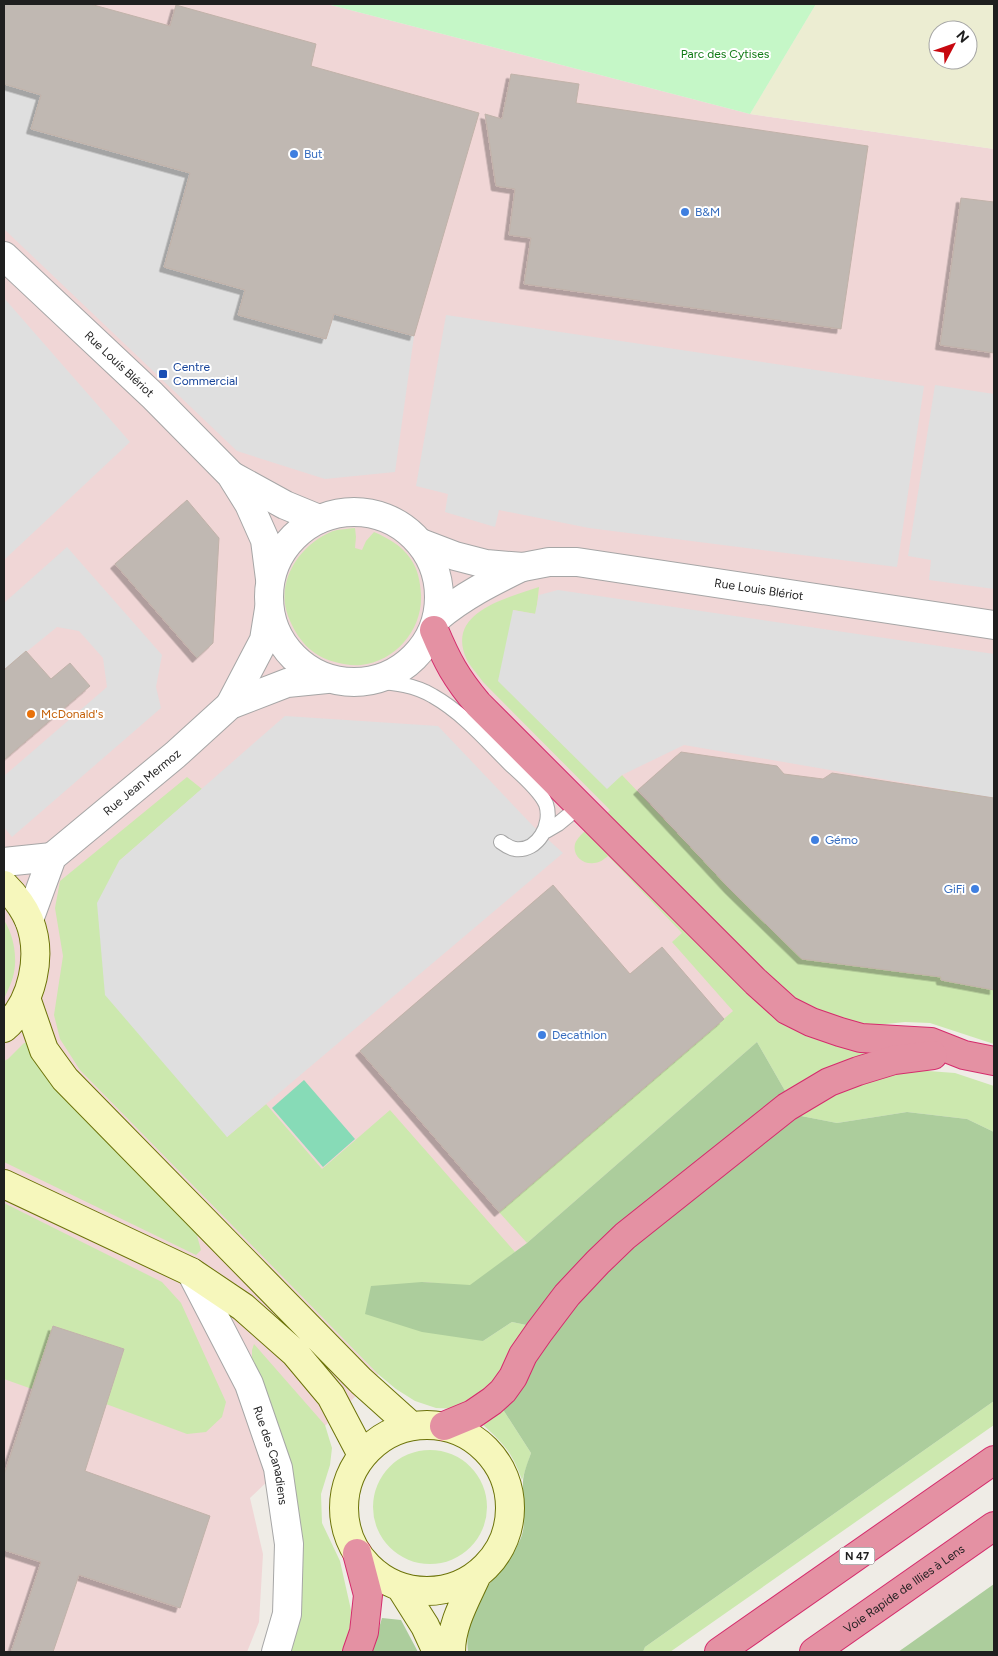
<svg xmlns="http://www.w3.org/2000/svg" width="998" height="1656" viewBox="0 0 998 1656" font-family="Figtree,sans-serif">
	<style>
		.commercial { fill: #f0d6d6 }
		.farmland { fill: #ecedd2; fill-rule: evenodd }
		.grass { fill: #cce8ae }
		.forest { fill: #accd9c }
		.park { fill: #c5f7c7 }
		.pitch { fill: #87dbb7 }
		.parking { fill: #dfdfdf }
		.building { fill: #c0b8b2; stroke: #c1b2a9; filter: url(#shadow) }
		.lines { fill: none; stroke-linecap: round; stroke-linejoin: round }
		.lane-casing { stroke: #a6a6a6; stroke-width: 16 }
		.street-casing { stroke: #a6a6a6; stroke-width: 30 }
		.secondary-casing { stroke: #6c7309; stroke-width: 30 }
		.highway-casing { stroke: #d42c6c; stroke-width: 30 }
		.lane { stroke: #fff; stroke-width: 14 }
		.street { stroke: #fff; stroke-width: 28 }
		.secondary { stroke: #f6f7bc; stroke-width: 28 }
		.highway { stroke: #e491a3; stroke-width: 28 }
		.shop-dot { fill: #3f7fe0; stroke: #fff; stroke-width: 2 }
		.transit-dot { fill: #1a4fb4; stroke: #fff; stroke-width: 2 }
		.food-dot { fill: #e8710a; stroke: #fff; stroke-width: 2 }
		.labels { text-anchor: middle; dominant-baseline: central; stroke-width: 4; stroke-linejoin: round; paint-order: stroke }
		.shield { fill: #fff; stroke: #626262; stroke-width: 1 }
		.shield-label { font-size: 11px; font-weight: bold; fill: #1f1f1f }
		.park-label { font-size: 12px; fill: #107a15; stroke: #fff }
		.shop-label { font-size: 12px; fill: #366cbe; stroke: #fff; text-anchor: start }
		.street-label { font-size: 12px; fill: #1f1f1f; stroke: #fff }
		.transit-label { font-size: 12px; fill: #164399; stroke: #fff; text-anchor: start }
		.food-label { font-size: 12px; fill: #c56008; stroke: #fff; text-anchor: start }
	</style>
	<defs>
		<filter id="shadow"><feDropShadow dx="-4.5" dy="4.5" stdDeviation="0" flood-color="#0004"/></filter>
	</defs>
	<rect width="100%" height="100%" fill="#efece6"/>
	<!-- commercial -->
	<path class="commercial" d="M4,4H327L750,114L994,149V998L757,1042L527,1243L470,1286L250,1498L263,1554L259,1622L247,1652H4Z"/>
	<!-- farmland -->
	<path class="farmland" d="M816,4H994V149L750,114ZM938,30H968V60H938Z"/>
	<!-- grass -->
	<path class="grass" d="M355,528L356,537L355,548L362,550L366,541L374,532C388,538 402,546 410,558C418,569 420,581 421,594C423,629 396,661 361,665C352,666 343,664 335,662C311,656 297,639 288,616C275,581 300,544 333,531C340,529 348,529 355,528Z
		M539,587L536,614L513,610L607,788L622,775L730,889L802,959L927,975L952,790L972,794L941,980L994,990V1044L930,1023L905,1022L876,1025L845,1022L797,1002L604,816L610,810L483,682C478,675 471,667 467,660C444,612 508,598 539,587Z
		M187,777L202,789L119,861L227,1137L266,1104L322,1169L390,1110L515,1252L470,1286L422,1282L483,1341L512,1322L531,1326L497,1383L459,1409L436,1408L415,1401L396,1389L378,1374L80,1070L60,1039L54,1015L63,956L55,908L60,881Z
		M587,829L740,982L861,1046L867,1053L866,1059L788,1096L757,1042L527,1243L499,1212L733,1011L672,942L682,933L608,856C604,859 600,863 594,863C584,865 572,856 575,844C577,838 583,833 587,829Z
		M4,920C14,936 18,958 13,977C11,984 7,992 4,999Z
		M24,1043H29L46,1078L63,1097L196,1232L201,1250L196,1255L4,1162V1061L8,1059Z
		M915,1070L955,1073L994,1086V1132L967,1119L907,1112L837,1123L796,1115L848,1088L886,1075Z
		M4,1203L162,1282L181,1303L226,1402L222,1417L206,1432L187,1434L106,1404L124,1349L53,1326L32,1389L4,1379Z
		M254,1344L325,1425L332,1448L330,1465L321,1494L322,1523L340,1561L351,1610L348,1652H291L300,1607L302,1533L289,1461L252,1372V1350Z
		M994,1401V1425L670,1652H643L645,1647Z
		M502,1408L531,1453L522,1480C512,1452 504,1444 482,1424Z
		M373 1507a57 57 0 1 1 114 0a57 57 0 1 1-114 0Z"/>
	<!-- forest -->
	<path class="forest" d="M757,1042L788,1096L531,1326L512,1322L483,1341L422,1332L365,1314L371,1286L422,1282L470,1285L527,1243Z
		M907,1112L967,1119L994,1132V1401L645,1647L643,1652H468C465,1630 473,1604 487,1587C499,1572 512,1558 520,1540C528,1523 522,1501 523,1483C523,1473 528,1462 531,1453L502,1408L574,1303L631,1246L796,1115L837,1123Z
		M994,1584V1652H898L908,1645Z
		M382,1618L401,1620L418,1652H372Z"/>
	<!-- park -->
	<path class="park" d="M327,4H816L750,114Z"/>
	<!-- pitch -->
	<path class="pitch" d="M304,1080L355,1139L323,1167L272,1108Z"/>
	<!-- parking -->
	<path class="parking" d="M4,84L41,95L32,129L190,173L164,267L245,290L238,315L326,339L334,314L414,336L395,472L325,479L237,451L4,229Z
		M4,298L130,442L4,560Z
		M446,315L924,386L897,567L589,528L499,510L495,527L445,512L448,494L416,486Z
		M935,385L994,394V589L929,580L931,560L908,556Z
		M67,547L162,655L156,687L161,708L12,837L4,827V776L107,687L103,658L79,631L57,627L4,670V603Z
		M558,590L994,654V798L684,745L622,775L607,789L498,681L513,610L535,614L539,595Z
		M285,716L438,726L534,827L563,853L227,1137L105,995L97,903L119,861Z"/>
	<!-- building -->
	<path class="building" d="M4,4H90L170,26L176,5L316,44L311,66L479,113L414,336L334,314L326,339L238,315L245,290L164,267L190,173L31,129L41,95L4,84Z
		M511,74L579,84L576,103L868,146L841,329L524,284L531,238L509,235L515,189L496,186L485,114L502,119Z
		M961,198L994,202V353L940,345Z
		M187,500L219,538L213,643L197,658L115,564Z
		M26,651L51,679L70,663L90,686L4,760V670Z
		M681,752L777,766L784,774L823,779L832,773L994,798V990L941,980V977L802,959L730,889L638,790Z
		M553,885L630,974L662,947L724,1019L499,1212L360,1051Z
		M53,1326L124,1349L85,1471L210,1516L180,1608L79,1575L53,1652H11L41,1562L4,1550V1475Z"/>
	<g class="lines">
		<!-- lane casing -->
		<g class="lane-casing">
			<path id="lane" d="M374,681C395,683 415,685 433,696C463,713 486,740 510,764C521,774 540,790 546,804C553,824 538,852 515,849C510,848 505,845 501,842
				M546,831L558,824L580,806"/>
		</g>
		<!-- street casing -->
		<g class="street-casing">
			<g id="street">
				<path id="s1" d="M4,256L152,395L231,475L249,504L265,540L270,579"/>
				<path d="M234,477L285,505L319,519"/>
				<circle cx="354" cy="597" r="85"/>
				<path id="s2" d="M421,543L455,556L486,564L523,567L549,562H577L994,625"/>
				<path d="M437,618C463,596 491,582 522,567"/>
				<path d="M230,705L264,640L269,609"/>
				<path d="M4,862L52,857"/>
				<path id="s3" d="M29,920L52,857L175,755L230,705L287,683L327,679"/>
				<path id="s4" d="M191,1272L249,1384L278,1468L289,1544L287,1614L276,1652"/>
			</g>
		</g>
		<!-- secondary casing -->
		<g class="secondary-casing">
			<path id="secondary" d="M4,885C14,895 23,906 29,920C43,955 33,1003 4,1028
				M26,998L44,1050L65,1079L361,1381L410,1425
				M4,1184L191,1272L243,1307L295,1353L331,1396L362,1455
				M344 1508a83 83 0 1 1 166 0a83 83 0 1 1-166 0Z
				M401,1588L425,1626L437,1652
				M451,1652C451,1625 465,1601 476,1577"/>
		</g>
		<!-- highway casing -->
		<g class="highway-casing">
			<g id="highway">
				<path d="M434,630C447,661 456,678 478,704L756,982L787,1010L811,1022L840,1032L861,1038L931,1042L964,1055L994,1061"/>
				<path d="M444,1426L473,1414L492,1401L503,1391L513,1377L523,1355L539,1332L567,1295L598,1262L625,1236L787,1107L829,1082L858,1071L894,1060L933,1055"/>
				<path d="M357,1553L368,1595L364,1632L357,1652"/>
				<path d="M719,1652L994,1460"/>
				<path id="s5" d="M814,1652L994,1526"/>
			</g>
		</g>
		<!-- lane -->
		<use href="#lane" class="lane"/>
		<!-- street -->
		<use href="#street" class="street"/>
		<!-- secondary -->
		<use href="#secondary" class="secondary"/>
		<!-- highway -->
		<use href="#highway" class="highway"/>
	</g>
	<!-- markers -->
	<g class="shop-dot">
		<circle cx="294" cy="154" r="5"/>
		<circle cx="685" cy="212" r="5"/>
		<circle cx="815" cy="840" r="5"/>
		<circle cx="975" cy="889" r="5"/>
		<circle cx="542" cy="1035" r="5"/>
	</g>
	<rect class="transit-dot" x="158" y="369" width="10" height="10" rx="2.5"/>
	<circle class="food-dot" cx="31" cy="714" r="5"/>
	<g class="labels">
		<!-- shield labels -->
		<rect class="shield" x="839.5" y="1547.5" width="35" height="17" rx="4"/>
		<g class="shield-label">
			<text x="857" y="1556">N 47</text>
		</g>
		<!-- park labels -->
		<g class="park-label">
			<text x="725" y="54">Parc des Cytises</text>
		</g>
		<!-- shop labels -->
		<g class="shop-label">
			<text x="304" y="154">But</text>
			<text x="695" y="212">B&amp;M</text>
			<text x="825" y="840">Gémo</text>
			<text x="965" y="889" text-anchor="end">GiFi</text>
			<text x="552" y="1035">Decathlon</text>
		</g>
		<!-- street labels -->
		<g class="street-label">
			<text stroke="none"><textPath href="#s1" startOffset="158">Rue Louis Blériot</textPath></text>
			<text stroke="none"><textPath href="#s2" startOffset="344">Rue Louis Blériot</textPath></text>
			<text stroke="none"><textPath href="#s3" startOffset="184">Rue Jean Mermoz</textPath></text>
			<text stroke="none"><textPath href="#s4" startOffset="201">Rue des Canadiens</textPath></text>
			<text stroke="none"><textPath href="#s5" startOffset="110">Voie Rapide de Illies à Lens</textPath></text>
		</g>
		<!-- transit labels -->
		<g class="transit-label">
			<text x="173" y="367">Centre<tspan x="173" dy="14">Commercial</tspan></text>
		</g>
		<!-- food labels -->
		<g class="food-label">
			<text x="41" y="714">McDonald's</text>
		</g>
	</g>
	<!-- border -->
	<rect width="998" height="1656" fill="none" stroke="#1f1f1f" stroke-width="10"/>
	<!-- north arrow -->
	<g transform="translate(953 45) rotate(49)"><circle r="24" fill="#ffffff" stroke="#a5a5a5"/>
	<path d="M0-4L9 19L0 12L-9 19Z" fill="#c7080f"/>
	<text y="-8" font-size="14" font-weight="bold" text-anchor="middle" fill="#1f1f1f">N</text>
	</g>
</svg>
